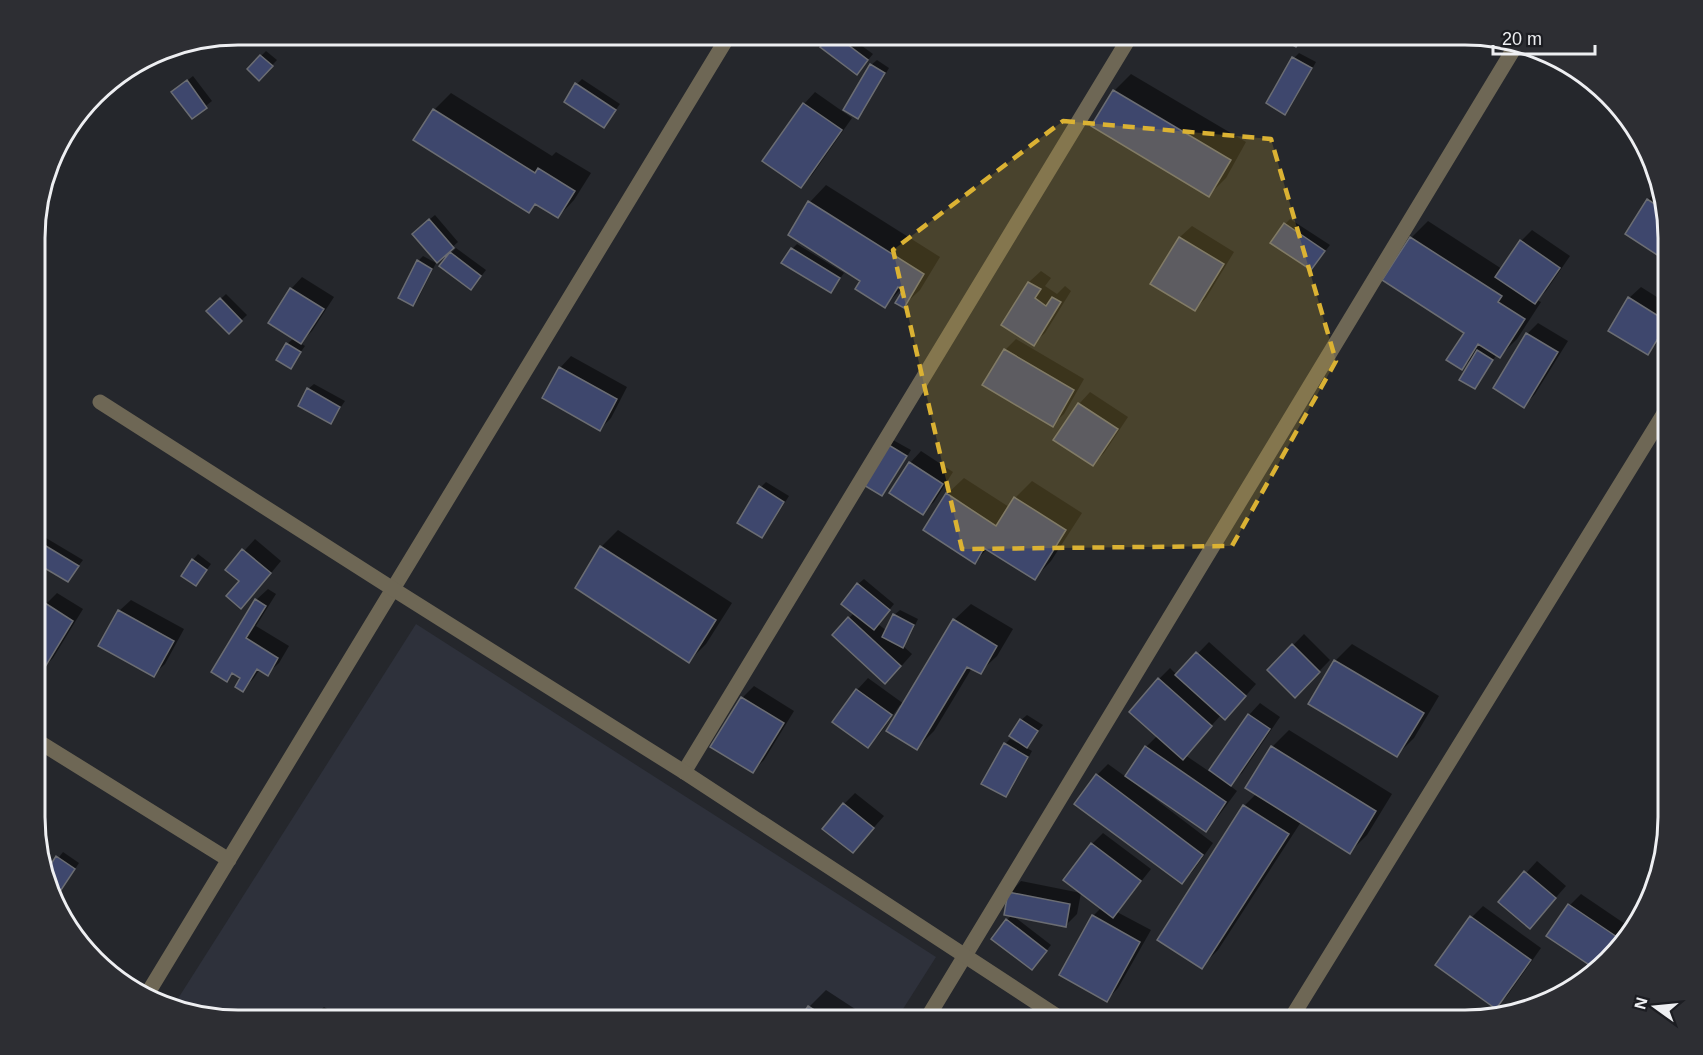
<svg xmlns="http://www.w3.org/2000/svg" width="1703" height="1055" viewBox="0 0 1703 1055" font-family="Helvetica,sans-serif">
	<style>
		.built { fill: #2e313b }
		.shadow { fill: #0007 }
		.building { fill: #3e476d; stroke: #6b6d73; stroke-width: 1.5 }
		.lines { fill: none; stroke-linecap: round; stroke-linejoin: round }
		.minor { stroke: #6e6755; stroke-width: 15 }
		.tertiary { stroke: #6e6755; stroke-width: 15 }
		.marked { fill: #dbb233; fill-opacity: 0.2; stroke: #dbb233; stroke-width: 4.5; stroke-dasharray: 12 8; stroke-linejoin: round }
		.rim { fill: none; stroke: #eeeff2; stroke-width: 3 }
	</style>
	<rect width="100%" height="100%" fill="#25272c"/>
	<!-- built -->
	<path class="built" d="M416,624L936,957L896,1020H238L185,1013L172,1008Z"/>
	<!-- shadow -->
	<path class="shadow" d="M831,35H847L873,54L857,73L822,47Z
		M266,51L277,60L259,79L261,56Z
		M1299,53L1316,62L1290,108L1285,113L1294,58Z
		M877,60L889,68L863,112L858,117L871,65Z
		M1131,74L1246,142L1226,178L1209,195L1114,91Z
		M193,76L212,101L192,117L179,87Z
		M582,79L620,104L604,126L577,84Z
		M815,92L852,118L812,175L801,186L804,104Z
		M451,93L552,156L556,152L591,173L574,200L558,217L537,203L529,211L415,140L434,110Z
		M826,185L940,257L920,290L903,306L905,290L902,288L885,306L862,281L810,202Z
		M1658,190L1668,224V260L1627,233L1648,200Z
		M435,215L458,242L437,261L419,228Z
		M1290,219L1330,245L1316,263L1285,224Z
		M1428,221L1502,269L1521,241L1532,230L1570,256L1546,291L1537,300L1541,302L1517,339L1500,356L1497,354L1475,387V356L1462,368L1466,333L1384,279L1411,238Z
		M1192,226L1234,252L1206,298L1195,309L1152,283L1180,237Z
		M797,244L844,273L831,291L792,249Z
		M456,248L486,270L476,283L451,253Z
		M423,256L436,263L418,299L413,304L418,261Z
		M1041,271L1051,278L1045,286L1057,294L1065,286L1071,291L1045,333L1033,344L1003,325L1029,282Z
		M302,277L334,297L312,331L300,343L305,346L290,367L287,344L294,338L270,322L291,289Z
		M1641,287L1668,304V326L1659,341L1647,353L1629,298Z
		M226,294L247,315L229,332L208,311Z
		M1538,323L1568,341L1535,394L1524,406L1527,334Z
		M1016,339L1084,379L1064,414L1052,425L1005,350Z
		M571,356L627,387L611,418L600,429L544,398L560,368Z
		M314,384L345,401L330,423L308,389Z
		M1090,392L1128,417L1104,453L1093,464L1079,404Z
		M893,440L911,450L887,489L882,494L888,445Z
		M921,451L953,472L934,502L922,513L891,492L910,463Z
		M964,478L1009,507L1015,498L1032,481L1082,513L1051,561L1035,578L988,548L975,562L947,494Z
		M766,482L789,496L767,531L762,536L761,487Z
		M618,530L732,603L706,644L689,661L601,547Z
		M41,535L83,560L68,580L36,561V539Z
		M255,539L281,561L252,596L241,581L227,570Z
		M198,554L211,564L196,584L193,560Z
		M864,579L894,604L878,624L887,631L894,615L900,610L918,619L908,640L903,646L912,654L897,671L849,618L854,613L858,584Z
		M268,589L276,594L256,626L289,646L279,663L267,674L260,669L254,678L243,690L242,678L234,672L226,680L256,600Z
		M57,593L83,609L53,658L41,670L46,604Z
		M131,600L184,629L165,664L153,675L119,611Z
		M971,604L1013,629L997,656L980,672L972,668L934,731L917,748L900,705L879,735L868,746L857,690L868,678L904,704L954,620Z
		M1304,634L1330,660L1295,696L1269,670Z
		M1209,642L1256,684L1236,707L1221,715L1185,755L1210,772L1249,715L1260,703L1280,717L1242,773L1229,785L1237,791L1217,818L1206,830L1139,784L1138,786L1213,843L1193,871L1182,882L1097,775L1108,764L1126,777L1146,747L1157,736L1159,679L1170,668L1177,675Z
		M1352,644L1439,696L1414,738L1397,755L1335,661Z
		M754,686L794,711L764,760L753,771L713,746L742,698Z
		M1027,715L1043,725L1025,747L1032,751L1011,790L1005,795V744L1010,739L1018,743L1021,720Z
		M1289,730L1392,794L1367,835L1350,852L1301,822L1218,950L1201,967L1159,939L1244,806L1256,794L1247,788L1272,747Z
		M855,793L884,816L853,851L844,804Z
		M1103,833L1151,869L1117,912L1151,930L1118,988L1107,1000L1093,916L1101,908L1092,844Z
		M63,852L79,863L55,899L46,874Z
		M1537,861L1566,886L1530,927L1500,902Z
		M1021,881L1081,893L1077,914L1065,926L1010,893Z
		M1581,894L1634,930L1595,967L1549,936L1570,905Z
		M1483,906L1541,948L1507,996L1495,1007L1472,917Z
		M1012,915L1051,945L1037,963L1007,920Z
		M73,931L85,937L83,941Z
		M826,990L872,1020H801L809,1007Z
		M324,1007L345,1020H310Z"/>
	<!-- building -->
	<path class="building" d="M829,35H835L868,60L857,75L820,47Z
		M1276,35H1304L1296,47Z
		M260,55L273,66L259,81L247,69Z
		M1292,57L1312,68L1285,115L1266,103Z
		M870,64L885,73L858,119L843,110Z
		M187,80L207,108L192,119L171,92Z
		M575,83L616,110L604,128L564,102Z
		M1113,90L1231,160L1209,197L1091,126Z
		M803,103L842,130L801,188L762,161Z
		M433,109L535,173L538,168L575,191L558,218L535,204L529,213L413,140Z
		M1647,199L1664,210L1668,224V262L1625,234Z
		M808,201L924,274L904,308L895,303L903,290L898,287L885,308L855,289L860,281L788,235Z
		M429,219L454,248L437,263L412,234Z
		M1284,223L1325,251L1311,270L1270,243Z
		M1179,237L1224,264L1195,311L1150,284Z
		M1410,237L1502,296L1498,302L1525,319L1500,358L1478,344L1462,370L1446,360L1464,333L1382,280Z
		M1520,240L1560,268L1535,304L1495,277Z
		M791,248L840,278L831,293L781,263Z
		M450,252L481,276L471,290L439,266Z
		M417,260L432,269L413,306L398,298Z
		M1028,282L1041,289L1035,298L1046,306L1052,297L1061,302L1034,346L1001,325Z
		M290,288L324,309L301,344L268,323Z
		M1628,297L1668,322L1648,355L1608,331Z
		M220,298L242,321L229,334L206,311Z
		M1526,333L1558,352L1524,408L1493,388Z
		M286,343L301,352L291,369L276,360Z
		M1004,349L1074,390L1053,427L982,385Z
		M1477,350L1493,360L1475,389L1459,380Z
		M559,367L617,399L600,431L542,398Z
		M307,388L340,407L331,424L298,406Z
		M1078,403L1118,429L1093,466L1053,440Z
		M887,444L907,456L882,496L862,484Z
		M909,462L943,484L923,515L889,493Z
		M759,486L784,502L762,538L737,523Z
		M946,493L996,526L1014,497L1066,530L1035,580L984,548L975,564L923,530Z
		M36,540L79,566L68,582L36,563Z
		M600,546L716,620L689,663L575,588Z
		M242,549L271,573L241,609L226,596L239,581L225,570Z
		M192,559L207,570L196,586L181,576Z
		M857,583L890,610L874,630L841,604Z
		M255,599L266,606L246,638L278,658L268,676L257,669L243,692L235,687L240,678L232,673L227,682L211,672Z
		M45,603L73,621L42,672L36,668V617Z
		M118,610L174,641L154,677L98,646Z
		M893,614L914,625L903,648L882,637Z
		M848,617L901,666L885,684L832,635Z
		M953,619L997,646L981,674L967,667L917,750L886,731Z
		M1292,644L1320,672L1295,698L1267,670Z
		M1196,652L1246,696L1225,720L1175,675Z
		M1334,660L1424,713L1397,757L1308,704Z
		M1158,678L1212,726L1183,760L1129,712Z
		M856,689L892,715L868,748L832,722Z
		M741,697L784,723L753,773L710,747Z
		M1248,714L1270,729L1231,786L1209,770Z
		M1020,719L1038,731L1027,748L1009,736Z
		M1004,743L1028,757L1006,797L981,784Z
		M1145,746L1226,802L1206,832L1125,776Z
		M1271,746L1376,811L1350,854L1245,788Z
		M1096,774L1203,855L1182,884L1074,804Z
		M843,803L874,828L853,853L822,829Z
		M1243,805L1289,834L1202,969L1157,940Z
		M1091,843L1141,881L1113,918L1063,880Z
		M56,856L75,869L55,899L46,872Z
		M1524,871L1556,898L1530,929L1498,902Z
		M1008,892L1070,904L1066,927L1004,915Z
		M1568,904L1623,941L1594,968L1546,936Z
		M1092,915L1140,942L1107,1002L1059,975Z
		M1470,916L1531,960L1496,1009L1435,965Z
		M1006,919L1047,951L1032,970L991,939Z
		M808,1006L830,1020H799Z"/>
	<g class="lines">
		<!-- minor -->
		<path class="minor" d="M36,740L229,860
			M684,772L1131,35
			M146,996L729,35
			M926,1020L1518,42
			M1290,1020L1668,407"/>
		<!-- tertiary -->
		<path class="tertiary" d="M100,402L393,589L684,772L1063,1020"/>
	</g>
	<!-- marked area -->
	<path class="marked" d="M1063,121L1271,139L1336,361L1232,546L962,549L893,250Z"/>
	<!-- crop -->
	<path d="M0 0H1703V1055H0ZM238 45H1465A193 193 0 0 1 1658 238V817A193 193 0 0 1 1465 1010H238A193 193 0 0 1 45 817V238A193 193 0 0 1 238 45Z" fill="#2d2e33" fill-rule="evenodd"/>
	<path class="rim" d="M238 45H1465A193 193 0 0 1 1658 238V817A193 193 0 0 1 1465 1010H238A193 193 0 0 1 45 817V238A193 193 0 0 1 238 45Z"/>
	<!-- north arrow -->
	<g transform="translate(1655 1007) rotate(285)" stroke="#1c1d22" stroke-width="4.5" paint-order="stroke">
	<path d="M0-4.5L10 22L0 15L-10 22Z" fill="#eeeff2"/>
	<text y="-9" font-size="16" font-weight="bold" text-anchor="middle" fill="#eeeff2">N</text>
	</g>
	<!-- scale -->
	<path d="M1493 45v9h102v-9" fill="none" stroke="#eeeff2" stroke-width="3"/>
	<text x="1502" y="45" font-size="18" fill="#eeeff2" stroke="#1c1d22" stroke-width="4.5" paint-order="stroke">20 m</text>
</svg>
